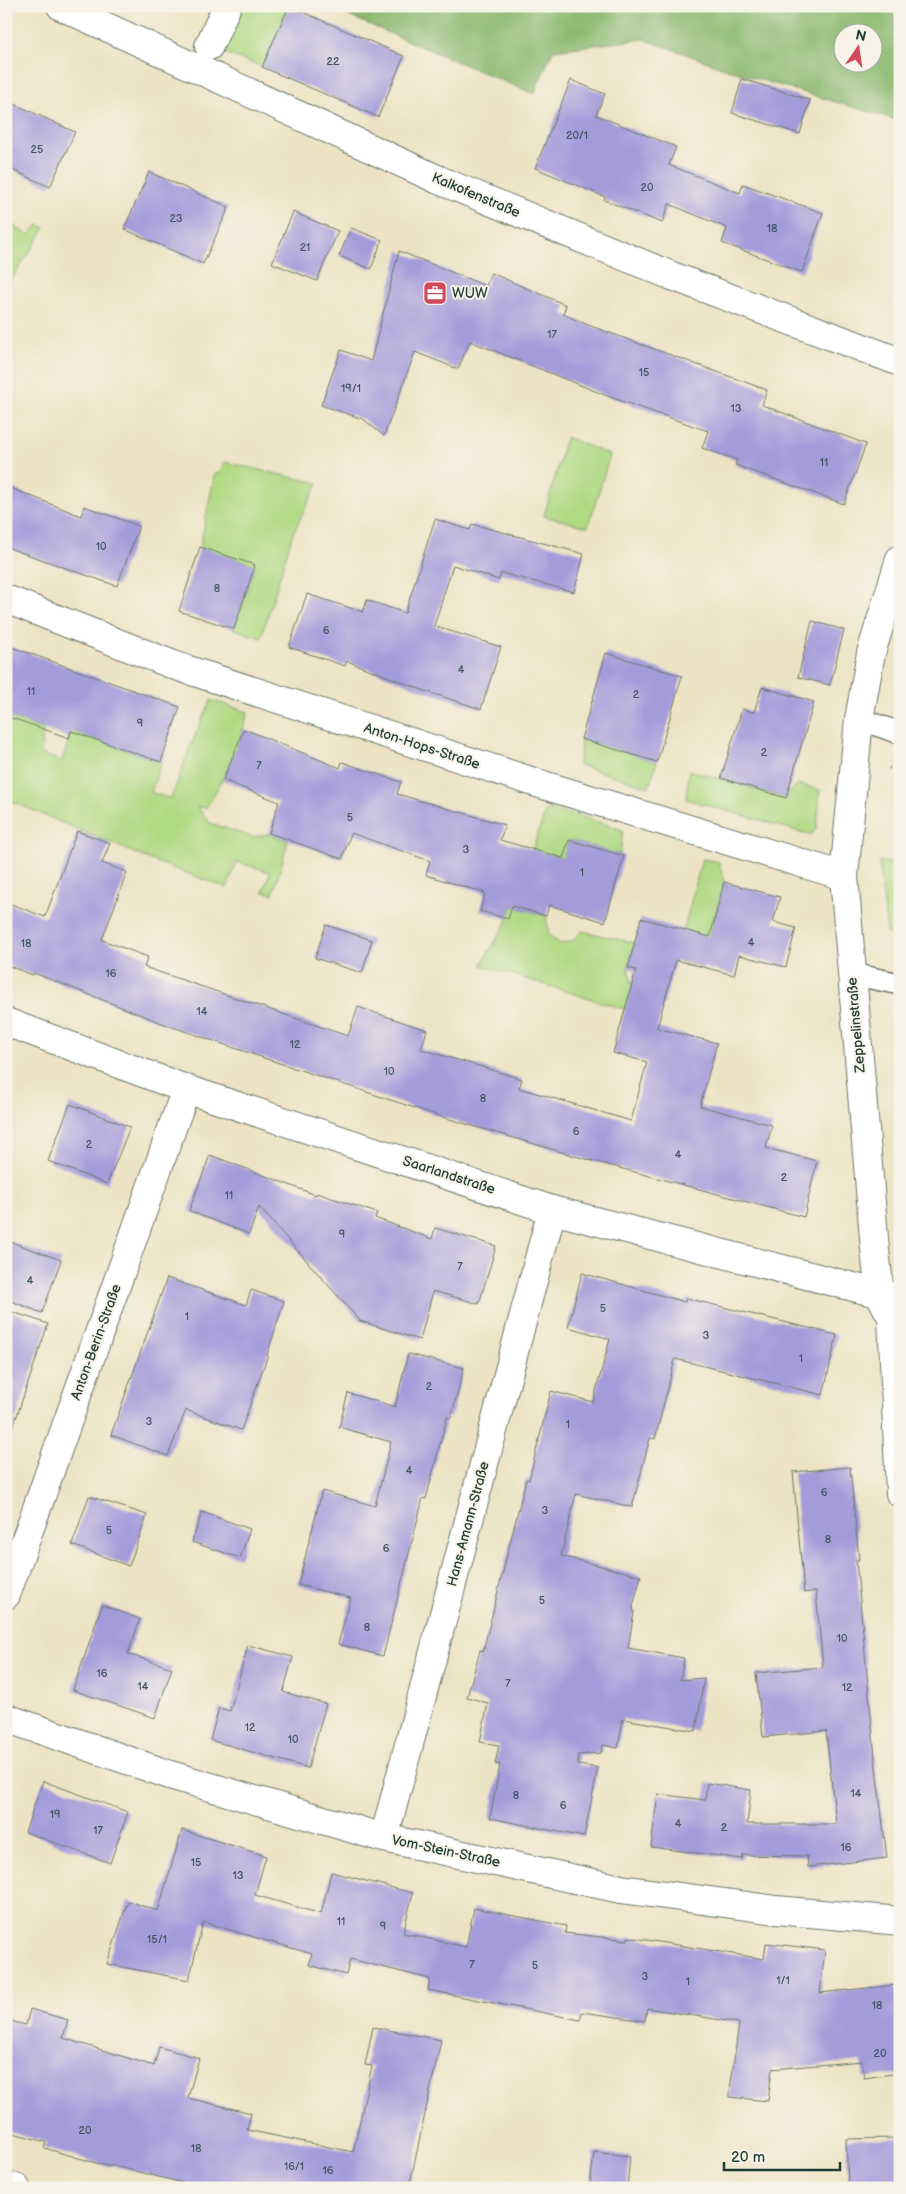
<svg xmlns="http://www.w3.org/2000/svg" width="906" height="2194" viewBox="0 0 906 2194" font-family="'Balsamiq Sans',sans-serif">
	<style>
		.green { fill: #b0d983; stroke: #688b5c }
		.forest { fill: #8cb971; stroke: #567b52; fill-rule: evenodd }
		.building { fill: #a49bda }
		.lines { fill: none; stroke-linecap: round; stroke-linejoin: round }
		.service-casing { stroke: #677766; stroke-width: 24 }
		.pedestrian-casing { stroke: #677766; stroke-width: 30 }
		.minor-casing { stroke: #677766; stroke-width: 30 }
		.tertiary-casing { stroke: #677766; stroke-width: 30 }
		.path { stroke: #677766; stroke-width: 3; stroke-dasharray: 1 4; stroke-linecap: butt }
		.service { stroke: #fff; stroke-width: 21 }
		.pedestrian { stroke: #fff; stroke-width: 28 }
		.minor { stroke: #fff; stroke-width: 28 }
		.tertiary { stroke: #fff; stroke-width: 28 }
		.labels { text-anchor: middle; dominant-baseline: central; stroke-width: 4; stroke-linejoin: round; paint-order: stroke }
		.number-label { font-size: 11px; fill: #40545e }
		.street-label { font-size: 14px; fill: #1f3d34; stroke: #f7f3e8 }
		.poi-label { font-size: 14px; fill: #1f3d34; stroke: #f7f3e8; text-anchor: start }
	</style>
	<rect width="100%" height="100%" fill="#f7f3e8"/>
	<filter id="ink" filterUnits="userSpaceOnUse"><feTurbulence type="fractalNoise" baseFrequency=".02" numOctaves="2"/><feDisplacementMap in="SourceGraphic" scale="10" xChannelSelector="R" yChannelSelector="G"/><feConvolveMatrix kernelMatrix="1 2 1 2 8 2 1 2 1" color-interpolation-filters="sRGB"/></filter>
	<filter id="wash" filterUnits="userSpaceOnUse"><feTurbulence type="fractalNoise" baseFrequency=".0096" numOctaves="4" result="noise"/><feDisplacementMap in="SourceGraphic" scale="20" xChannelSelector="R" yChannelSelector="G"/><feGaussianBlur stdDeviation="1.12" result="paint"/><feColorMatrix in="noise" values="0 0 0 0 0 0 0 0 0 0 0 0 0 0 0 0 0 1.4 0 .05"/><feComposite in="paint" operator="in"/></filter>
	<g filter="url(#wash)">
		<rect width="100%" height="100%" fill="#ede3c4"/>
		<!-- green -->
		<path class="green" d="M238,6H289L262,67L223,52Z
			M38,225L45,228L6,288V228L10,230L14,226L29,235Z
			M566,437L610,455L588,527L544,516Z
			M224,462L318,483L293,533L261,638L234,629L255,565L200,547L215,472L220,473Z
			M211,700L248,712C239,746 225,778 206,808L197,806L210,823L252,837L269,834L288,841L273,894L263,892L270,872L237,862L227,888L151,860L6,799V716L43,729L41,754L62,761L72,731L161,762L151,792L171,799L190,747Z
			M581,739L657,761L649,787L579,765Z
			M689,770L785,798L797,784L820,790L817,828L811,835L686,799Z
			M546,810L576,815L623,830L620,855L569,840L563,858L549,854L525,871Z
			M702,859L719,862L724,882L702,967L676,960Z
			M879,861L900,865V941L887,933Z
			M512,906L546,916L549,935L560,944L572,941L582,931L635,943L628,968L640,1014L481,965L508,920Z"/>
		<!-- forest -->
		<path class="forest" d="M325,6H879L900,11V121L741,74L644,39L553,50L534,94ZM844,32H874V62H844Z"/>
		<g id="blocks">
			<!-- building -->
			<path class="building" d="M289,6L404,56L378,117L262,67Z
				M742,79L810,100L800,134L732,113Z
				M571,80L605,94L596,115L676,147L669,165L740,193L743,184L823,213L802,272L722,243L727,228L669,204L662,223L604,200L605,197L535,168Z
				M6,100L75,132L50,187L6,167Z
				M149,172L229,207L203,264L124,229Z
				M293,212L338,231L317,281L272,263Z
				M351,228L382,240L371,269L339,256Z
				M399,251L486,286L491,273L566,305L563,314L588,325L767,390L762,405L866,444L844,504L735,465L737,460L702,448L708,431L610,397L470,341L458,369L415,352L384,436L363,419L321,405L341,350L371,361Z
				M6,486L81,516L84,506L139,526L117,586L6,547Z
				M435,519L470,530L472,524L584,554L574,592L501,573L499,580L453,565L434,626L501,647L481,709L425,691L347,661L345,666L289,647L307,594L363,612L367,600L405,613Z
				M200,547L255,565L234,629L179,611Z
				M812,621L844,630L830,685L798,677Z
				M6,645L180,707L161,762L71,731L69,738L6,716Z
				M606,653L682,676L657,762L581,739Z
				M762,687L814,702L786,798L721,778L742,709L754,712Z
				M244,729L340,768L342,762L401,782L397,794L505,825L500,840L563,858L569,840L624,856L605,922L549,905L546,916L512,906L508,919L480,911L485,893L426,875L430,861L351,833L342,859L269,833L279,802L223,780Z
				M77,831L110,843L102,863L127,872L102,940L148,957L144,967L348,1036L358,1007L427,1030L421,1049L522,1079L519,1088L631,1121L647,1062L613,1053L636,970L628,968L641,918L710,937L724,882L780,897L773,922L796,928L786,967L739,955L734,975L676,960L657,1028L717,1043L700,1106L772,1125L766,1148L817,1161L804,1217L582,1158L439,1116L261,1057L167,1025L34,973L33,975L6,965V902L45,917Z
				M326,925L372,940L362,973L315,958Z
				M70,1104L130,1127L107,1184L48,1161Z
				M210,1155L316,1195L317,1193L377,1213L375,1218L432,1239L435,1228L496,1246L479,1304L433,1291L420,1340L360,1321L259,1207L249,1234L189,1211Z
				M6,1240L61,1260L42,1313L6,1299Z
				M582,1273L685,1302L686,1298L837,1335L823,1395L675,1359L655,1439L650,1438L632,1507L576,1494L561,1556L641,1576L633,1606L634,1612L628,1648L684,1658L680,1680L704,1678L696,1731L623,1719L618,1748L603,1745L601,1753L578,1755V1765L598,1768L584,1837L490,1818L500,1765L495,1764L499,1745L480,1742L488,1703L467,1697L480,1650L483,1651L526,1479L529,1480L551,1391L593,1402L610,1339L568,1327Z
				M167,1278L246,1305L251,1290L284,1301L267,1355H268L241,1430L186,1410L168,1456L111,1435Z
				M13,1312L48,1324L12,1430L6,1429V1331Z
				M408,1354L464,1368L451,1418L447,1417L426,1499L423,1498L383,1656L338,1644L351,1598L298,1585L322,1491L375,1506L391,1442L339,1427L348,1393L395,1407Z
				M850,1467L859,1560H856L876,1768L887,1858L808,1867L807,1856L743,1855L742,1859L651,1847L658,1794L705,1800L707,1783L751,1790L747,1824H836L826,1731L763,1737L756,1673L823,1667L816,1591L804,1593L793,1472Z
				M89,1496L147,1515L129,1566L72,1545Z
				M202,1512L250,1529L240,1558L192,1542Z
				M102,1605L140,1619L128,1654L172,1668L155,1718L73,1690Z
				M248,1645L293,1657L283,1692L326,1704L308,1768L210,1740L219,1708L230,1711Z
				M43,1781L128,1812L110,1863L25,1832Z
				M182,1830L266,1856L255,1895L321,1914L331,1872L413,1893L403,1933L466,1947L474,1908L566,1926L565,1933L628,1940V1937L764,1959L766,1943L825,1950L820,1993L896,1985L900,2021V2073L864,2078L862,2061L772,2069L768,2101L729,2097L739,2023L647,2008L645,2021L582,2012L580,2020L428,1990L430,1979L350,1959L346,1975L309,1965L312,1954L203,1922L189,1980L107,1964L128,1901L158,1911Z
				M30,2009L68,2020L63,2038L154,2066L159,2047L199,2058L188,2098L251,2113L247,2130L353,2152L372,2066L365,2065L373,2027L441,2040L409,2188H204L110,2165V2167L44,2148L46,2142L6,2131V2020L26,2025Z
				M900,2138V2188H848L846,2139Z
				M594,2152L630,2156L627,2188H590Z"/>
		</g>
	</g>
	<g filter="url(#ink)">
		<use href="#blocks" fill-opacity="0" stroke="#677766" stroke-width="1"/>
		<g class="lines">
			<!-- service casing -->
			<g class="service-casing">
				<path id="service" d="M859,719L900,733
					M852,974L900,984"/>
			</g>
			<!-- pedestrian casing -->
			<g class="pedestrian-casing">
				<path id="pedestrian" d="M209,46L227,6"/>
			</g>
			<!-- minor casing -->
			<g class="minor-casing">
				<path id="minor" d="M900,559L871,653L859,719L844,876L875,1250L880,1295L892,1317L900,1493
					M6,599L176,666L540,784L844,876
					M6,1595L186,1089
					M6,1718L170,1775L384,1838L621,1889L776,1910L900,1921
					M384,1838L552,1210
					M6,2185L16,2188"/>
			</g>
			<!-- tertiary casing -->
			<g class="tertiary-casing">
				<path id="tertiary" d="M61,6L439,180L672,276L900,362
					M6,1022L186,1089L552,1210L900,1299"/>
			</g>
			<!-- path -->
			<path class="path" d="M889,768L900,771"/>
			<!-- service -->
			<use href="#service" class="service"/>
			<!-- pedestrian -->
			<use href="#pedestrian" class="pedestrian"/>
			<!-- minor -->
			<use href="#minor" class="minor"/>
			<!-- tertiary -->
			<use href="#tertiary" class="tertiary"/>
		</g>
	</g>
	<!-- icons -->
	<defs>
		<g id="office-square" transform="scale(1.25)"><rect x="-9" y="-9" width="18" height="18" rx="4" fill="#d1495b" stroke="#f7f3e8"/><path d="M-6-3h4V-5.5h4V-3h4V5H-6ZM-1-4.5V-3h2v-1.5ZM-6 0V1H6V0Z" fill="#fff"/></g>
	</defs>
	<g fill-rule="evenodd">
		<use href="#office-square" x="435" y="293"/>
	</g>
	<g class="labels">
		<!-- number labels -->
		<g class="number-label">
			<text x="333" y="61">22</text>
			<text x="577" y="135">20/1</text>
			<text x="37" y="149">25</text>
			<text x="647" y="187">20</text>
			<text x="176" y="218">23</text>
			<text x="772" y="228">18</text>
			<text x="305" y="247">21</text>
			<text x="552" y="334">17</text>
			<text x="644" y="372">15</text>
			<text x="351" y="388">19/1</text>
			<text x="736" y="408">13</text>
			<text x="824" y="462">11</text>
			<text x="101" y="546">10</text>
			<text x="217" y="588">8</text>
			<text x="326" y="630">6</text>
			<text x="461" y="669">4</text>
			<text x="31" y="691">11</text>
			<text x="636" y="694">2</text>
			<text x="140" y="723">9</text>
			<text x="764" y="752">2</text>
			<text x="259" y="765">7</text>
			<text x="350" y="817">5</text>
			<text x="466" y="849">3</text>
			<text x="582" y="872">1</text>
			<text x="751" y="942">4</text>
			<text x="26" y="943">18</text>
			<text x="111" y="973">16</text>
			<text x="202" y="1011">14</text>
			<text x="295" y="1044">12</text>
			<text x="389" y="1071">10</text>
			<text x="483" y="1098">8</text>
			<text x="576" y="1131">6</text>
			<text x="89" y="1144">2</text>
			<text x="678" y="1154">4</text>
			<text x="784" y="1177">2</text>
			<text x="229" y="1195">11</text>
			<text x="342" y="1234">9</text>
			<text x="460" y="1266">7</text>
			<text x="30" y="1280">4</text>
			<text x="603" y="1308">5</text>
			<text x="187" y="1316">1</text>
			<text x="706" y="1335">3</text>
			<text x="801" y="1358">1</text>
			<text x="429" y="1386">2</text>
			<text x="149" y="1421">3</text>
			<text x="568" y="1424">1</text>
			<text x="409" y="1470">4</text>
			<text x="824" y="1492">6</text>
			<text x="545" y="1510">3</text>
			<text x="109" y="1530">5</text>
			<text x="828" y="1539">8</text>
			<text x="386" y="1548">6</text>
			<text x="542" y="1600">5</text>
			<text x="367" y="1627">8</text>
			<text x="842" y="1638">10</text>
			<text x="102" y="1673">16</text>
			<text x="508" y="1683">7</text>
			<text x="143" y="1686">14</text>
			<text x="847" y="1687">12</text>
			<text x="250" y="1727">12</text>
			<text x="293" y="1739">10</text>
			<text x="856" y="1793">14</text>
			<text x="516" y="1795">8</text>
			<text x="563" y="1805">6</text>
			<text x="55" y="1814">19</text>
			<text x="678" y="1823">4</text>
			<text x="724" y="1827">2</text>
			<text x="98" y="1830">17</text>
			<text x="846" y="1847">16</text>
			<text x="196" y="1862">15</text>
			<text x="238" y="1875">13</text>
			<text x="341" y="1921">11</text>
			<text x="383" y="1926">9</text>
			<text x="157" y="1939">15/1</text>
			<text x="472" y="1964">7</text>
			<text x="535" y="1965">5</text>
			<text x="645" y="1976">3</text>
			<text x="783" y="1980">1/1</text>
			<text x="688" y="1981">1</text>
			<text x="877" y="2005">18</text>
			<text x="880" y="2053">20</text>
			<text x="85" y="2130">20</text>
			<text x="196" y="2148">18</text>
			<text x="294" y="2166">16/1</text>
			<text x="328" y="2170">16</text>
		</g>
		<!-- street labels -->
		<g class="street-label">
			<text transform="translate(476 195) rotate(23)">Kalkofenstraße</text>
			<text transform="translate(422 746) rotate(18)">Anton-Hops-Straße</text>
			<text transform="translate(856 1025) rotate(-95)">Zeppelinstraße</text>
			<text transform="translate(449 1175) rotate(18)">Saarlandstraße</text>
			<text transform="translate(96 1342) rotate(-70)">Anton-Berin-Straße</text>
			<text transform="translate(468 1524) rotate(-75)">Hans-Amann-Straße</text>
			<text transform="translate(446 1851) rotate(12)">Vom-Stein-Straße</text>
		</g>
		<!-- poi labels -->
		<g class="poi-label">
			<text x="452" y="293">WUW</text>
		</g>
	</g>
	<!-- margin -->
	<rect width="906" height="2194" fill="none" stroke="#f7f3e8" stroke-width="25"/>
	<!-- north arrow -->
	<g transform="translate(858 48) rotate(13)"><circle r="24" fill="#f7f3e8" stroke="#a1aaa0"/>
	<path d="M0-4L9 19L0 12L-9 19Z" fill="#d1495b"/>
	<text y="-8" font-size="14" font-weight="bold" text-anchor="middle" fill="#1f3d34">N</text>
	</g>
	<!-- scale -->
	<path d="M724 2162v8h116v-8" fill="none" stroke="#1f3d34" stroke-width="2.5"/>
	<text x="731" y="2162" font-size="15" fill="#1f3d34" stroke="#f7f3e8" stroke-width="4" paint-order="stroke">20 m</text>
</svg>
